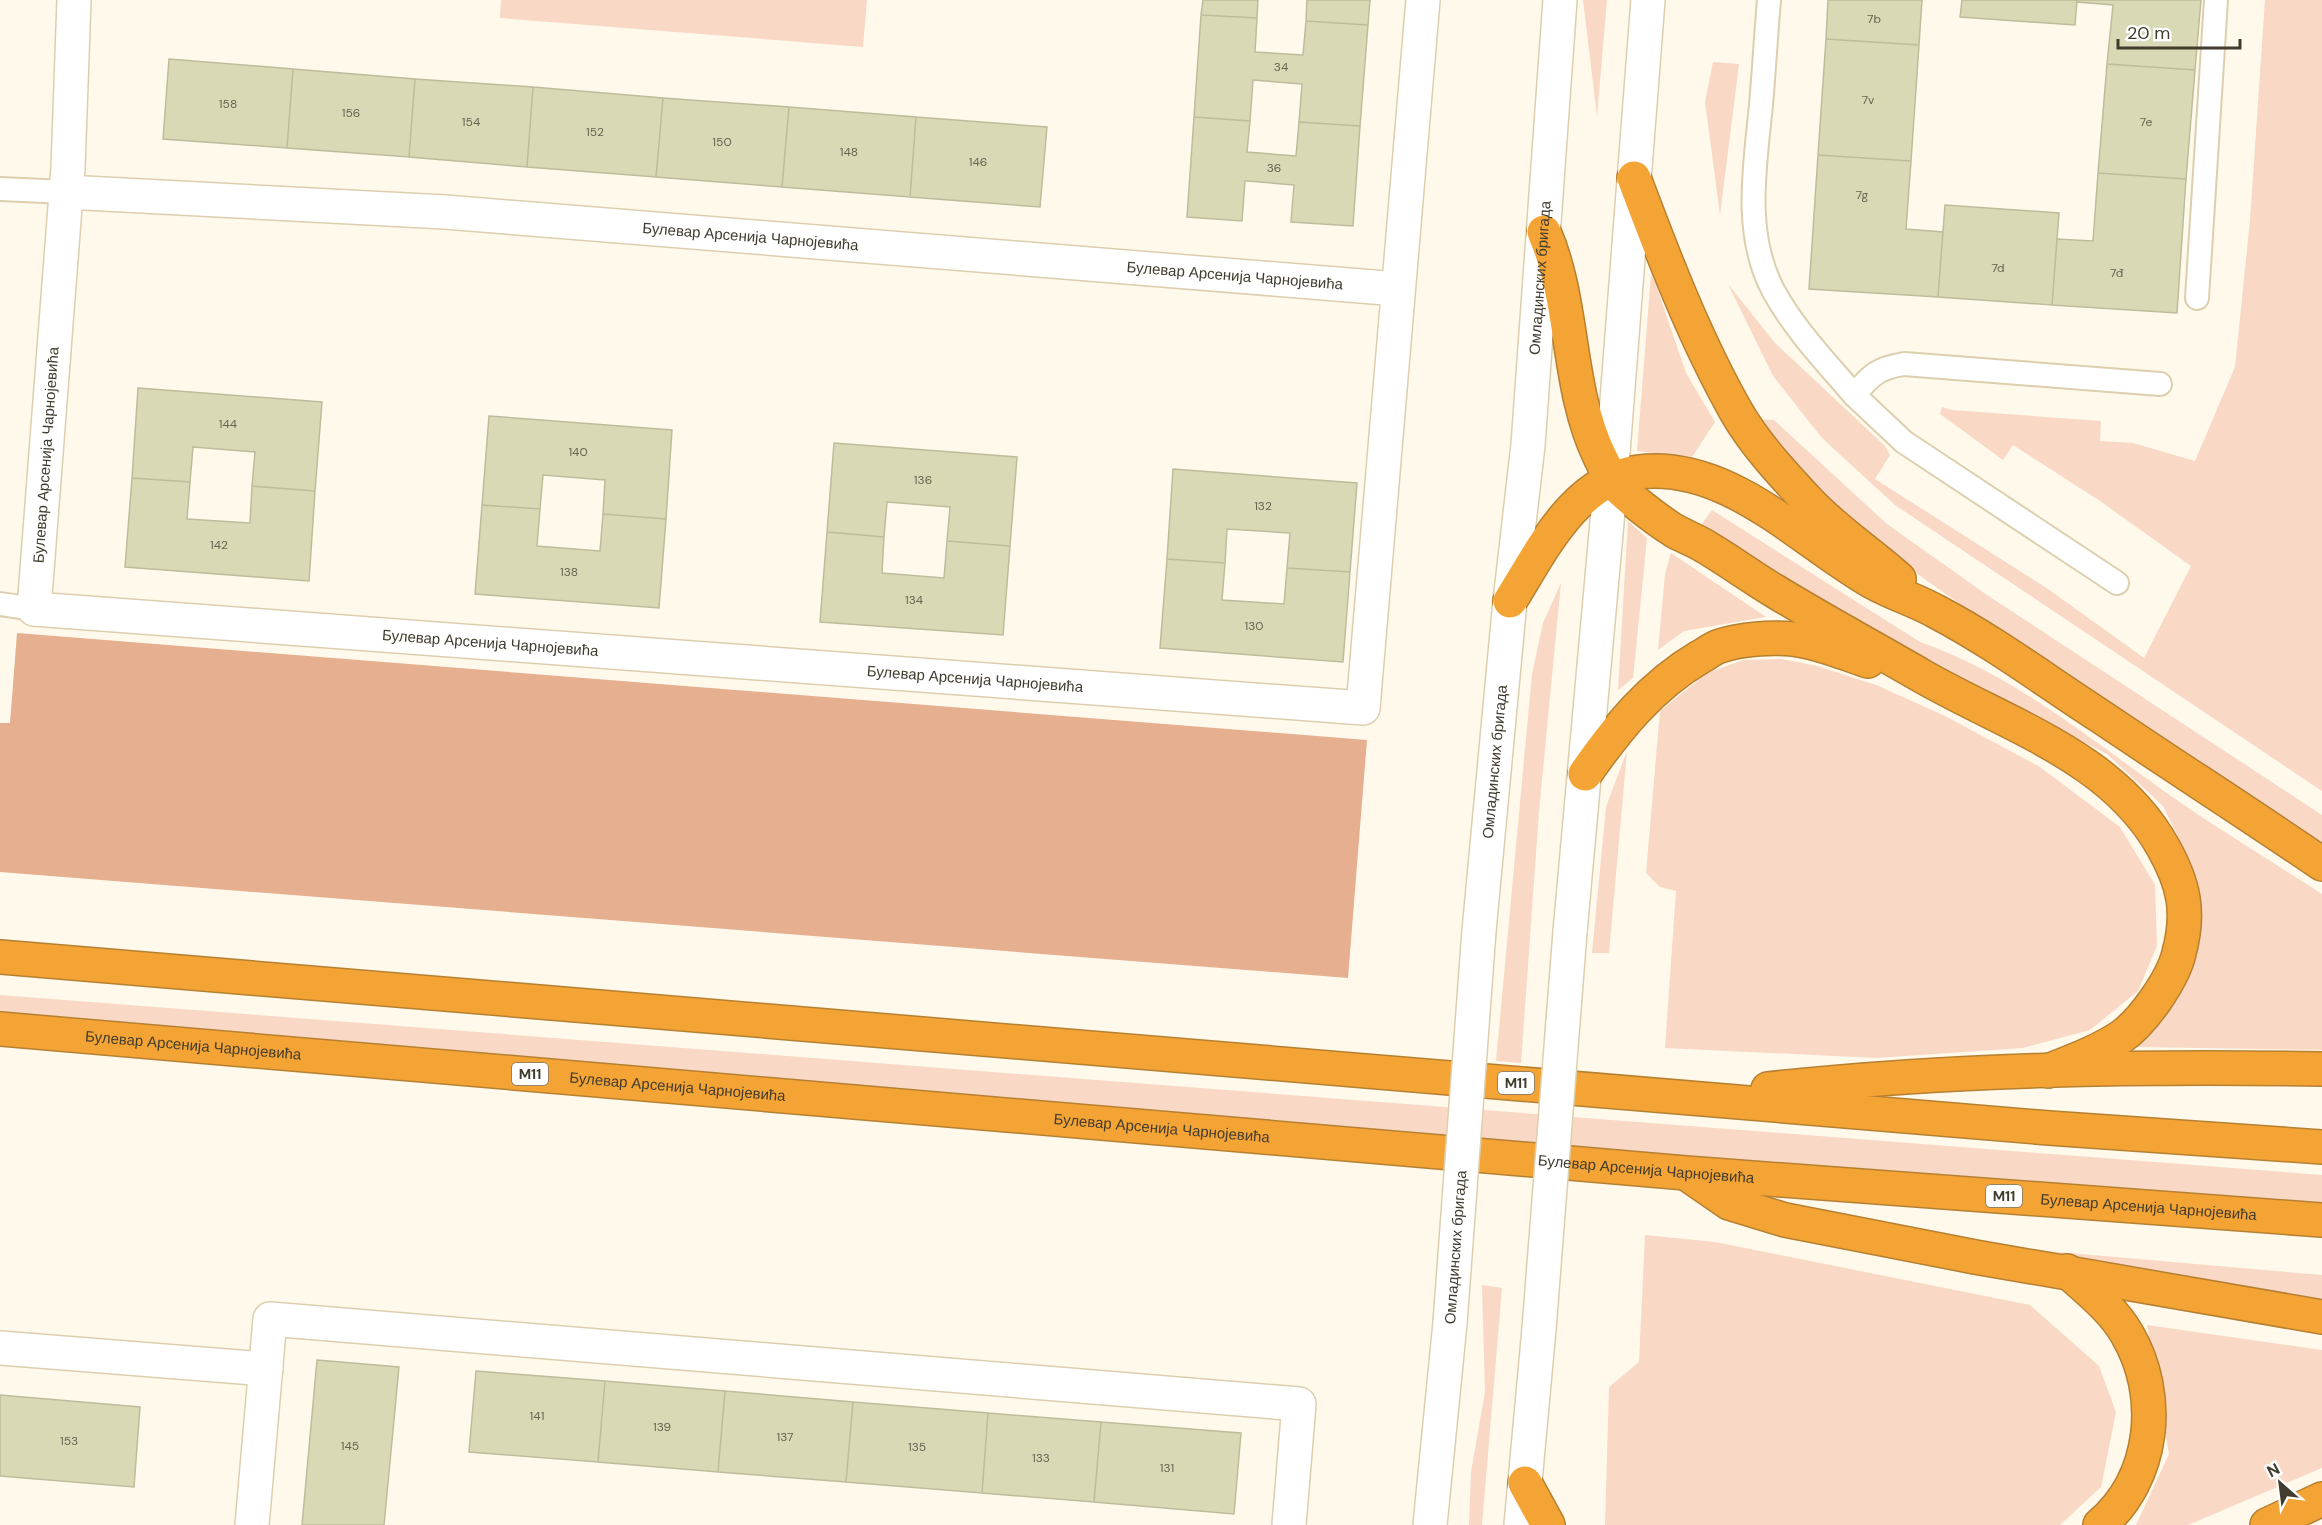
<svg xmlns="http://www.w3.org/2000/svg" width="2322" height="1525" viewBox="0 0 2322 1525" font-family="'DM Sans',sans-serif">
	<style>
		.green { fill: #f9d8c5 }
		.forest { fill: #e6af8f }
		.building { fill: #d9d9b6; stroke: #bdbd9b; stroke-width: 1.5 }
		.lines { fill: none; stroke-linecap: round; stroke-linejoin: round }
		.lane-casing { stroke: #ddcfae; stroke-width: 26 }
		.street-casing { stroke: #ddcfae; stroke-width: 36 }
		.secondary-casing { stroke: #ddcfae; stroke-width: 36 }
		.highway-casing { stroke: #b68032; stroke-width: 36 }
		.lane { stroke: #fff; stroke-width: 22 }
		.street { stroke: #fff; stroke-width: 33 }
		.secondary { stroke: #fff; stroke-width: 33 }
		.highway { stroke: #f4a434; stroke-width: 33 }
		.secondary-bridge-casing { stroke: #ddcfae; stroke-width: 36; stroke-linecap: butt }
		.secondary-bridge { stroke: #fff; stroke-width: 33 }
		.labels { text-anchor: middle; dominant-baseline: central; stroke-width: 6; stroke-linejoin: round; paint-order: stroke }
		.number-label { font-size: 12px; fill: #686351 }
		.shield { fill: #fff; stroke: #7b766d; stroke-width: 1.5 }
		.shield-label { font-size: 14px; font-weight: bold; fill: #423c2f }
		.street-label { font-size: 15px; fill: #423c2f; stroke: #fff }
	</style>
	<rect width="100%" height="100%" fill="#fef9eb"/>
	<!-- green -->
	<path class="green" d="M501,0H867L863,47L500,18Z
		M1583,0H1607L1597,116Z
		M2265,0H2322V791L1895,505L1822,438L1773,376L1728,284L1775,343L1885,446L1890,455L1875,479L2048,589L2144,658L2191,566L2100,501L2013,445L2003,460L1940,414L1942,407L1952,410L2101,421L2100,441L2133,443L2195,461L2235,367L2250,220Z
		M1713,62L1739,64L1720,215L1705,102Z
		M1651,275L1655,282L1686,373L1715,422L1692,457L1637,451Z
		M1752,419L1774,420L1887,524L1987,595L2322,815V845L2159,735L1994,628L1855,530Z
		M1712,510L1920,642C2012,674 2089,738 2168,794C2218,829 2271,861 2322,894V1050L2138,1047L2179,992L2198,931L2192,865L2163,806L2107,754L2030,715L1798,588L1701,525Z
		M1628,521L1647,538L1633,678L1618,690Z
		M1671,553L1766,617L1684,631L1658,650L1665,574Z
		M1561,583L1539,811L1521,1063L1496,1061L1532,674L1543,623Z
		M1782,659L1817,666L1876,685L1943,715L2040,767L2120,827L2155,885L2157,946L2138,991L2090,1030L2023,1048L1876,1058L1665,1048L1676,891L1660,887L1646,873L1660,711L1707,673L1743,660Z
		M1627,751L1609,953H1592L1606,807Z
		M0,995L2322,1175V1206L0,1023Z
		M1645,1235L1715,1242L2030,1305L2099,1366L2116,1412L2101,1487L2060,1525H1605L1609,1387L1639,1362Z
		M2022,1249L2322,1275V1301Z
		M1482,1285L1502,1288L1482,1525H1469L1471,1472L1485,1392Z
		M2147,1325L2322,1350V1468L2188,1525H2136L2169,1454Z"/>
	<!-- forest -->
	<path class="forest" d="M17,633L1367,740L1348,978L0,872V723H10Z"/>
	<!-- building -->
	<path class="building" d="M1203,0H1258L1257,18L1201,15Z
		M1307,0H1370L1368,25L1306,21Z
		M1828,0H1922L1919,45L1826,39Z
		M1962,0H2077L2075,25L1960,17Z
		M2077,0H2201L2195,70L2107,64L2113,5L2077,2Z
		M1201,15L1257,18L1255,52L1303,55L1306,21L1368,25L1360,126L1299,122L1302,84L1253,80L1250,121L1194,117Z
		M1826,39L1919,45L1911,161L1818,155Z
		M169,59L293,69L287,148L163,139Z
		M2107,64L2195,70L2186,179L2098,173Z
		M293,69L415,79L409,157L287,148Z
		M415,79L533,87L527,167L409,157Z
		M533,87L663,98L656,177L527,167Z
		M663,98L789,107L782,187L656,177Z
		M789,107L916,117L910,197L782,187Z
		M916,117L1047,127L1040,207L910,197Z
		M1194,117L1250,121L1247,152L1296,156L1299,122L1360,126L1353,226L1291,222L1294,185L1248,181H1245L1242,221L1187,217Z
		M1818,155L1911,161L1906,229L1943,232L1938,297L1809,289Z
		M2098,173L2186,179L2177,313L2052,305L2057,239L2093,241Z
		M1945,205L2059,213L2052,305L1938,297Z
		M138,388L322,402L315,491L252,486L255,452L193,447L190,482L132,478Z
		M489,416L672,430L666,519L603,514L605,480L543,475L540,509L482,505Z
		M834,443L1017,457L1010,546L947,541L950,507L887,502L884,537L827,532Z
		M1173,469L1357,483L1350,572L1287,568L1290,533L1227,529L1225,563L1167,559Z
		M132,478L190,482L187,519L250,523L252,486L315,491L309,581L125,567Z
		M482,505L540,509L537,546L600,551L603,514L666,519L659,608L475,594Z
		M827,532L884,537L882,573L944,578L947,541L1010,546L1003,635L820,622Z
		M1167,559L1225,563L1222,600L1284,604L1287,568L1350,572L1343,662L1160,648Z
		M317,1360L399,1367L384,1525H302Z
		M476,1371L605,1381L598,1462L469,1452Z
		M605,1381L725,1391L718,1472L598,1462Z
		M725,1391L853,1402L846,1482L718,1472Z
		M0,1395L140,1407L134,1487L0,1476Z
		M853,1402L988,1413L982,1493L846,1482Z
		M988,1413L1101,1422L1094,1502L982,1493Z
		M1101,1422L1241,1433L1234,1514L1094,1502Z"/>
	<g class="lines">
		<!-- lane casing -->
		<g class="lane-casing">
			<path id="lane" d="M1769,0C1766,35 1764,70 1761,105C1755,166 1743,233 1773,290C1794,329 1826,362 1854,395C1871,375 1878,368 1904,364L2160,384
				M0,189L66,192
				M2197,298L2216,0
				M1854,395L1904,442L2117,583
				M0,604L34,609"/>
		</g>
		<!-- street casing -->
		<g class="street-casing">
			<g id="street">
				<path id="s1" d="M74,0L68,168L34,609L1363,708L1423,0"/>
				<path id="s2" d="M66,192L445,212L1398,289"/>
				<path d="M0,1348L266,1369"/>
				<path d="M252,1525L270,1319L1299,1404L1289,1525"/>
			</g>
		</g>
		<!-- secondary casing -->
		<g class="secondary-casing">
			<g id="secondary">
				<path id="s3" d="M1479,931L1510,601L1528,445L1560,0"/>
				<path d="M1570,932L1611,478L1648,0"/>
				<path d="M1430,1525L1450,1323"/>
				<path d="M1521,1525L1539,1329"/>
			</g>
		</g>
		<!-- highway casing -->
		<g class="highway-casing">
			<g id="highway">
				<path d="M1634,178C1664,258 1695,339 1737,413C1755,444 1781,472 1806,499C1833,529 1869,552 1899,579"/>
				<path d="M1544,232C1575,303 1566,387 1600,457C1604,464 1607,473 1611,479C1624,495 1656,519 1673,530C1683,536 1695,540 1706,547C1728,560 1750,576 1773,590C1822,620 1872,647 1922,676C2007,725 2113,757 2163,847C2184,884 2190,912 2179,953C2173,979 2143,1022 2121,1037C2098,1052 2073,1061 2048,1071"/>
				<path d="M1510,601C1541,552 1574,480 1638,472C1725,461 1796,536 1866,578C1888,592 1914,599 1937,612C1994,642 2046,681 2100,716C2174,766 2249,814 2322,864"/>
				<path d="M1585,774C1617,728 1651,686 1700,657C1706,654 1713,648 1720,646C1741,639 1771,637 1793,639C1819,642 1844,653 1868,661"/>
				<path d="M0,957L2049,1128L2322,1147"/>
				<path id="s4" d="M0,1029L1686,1173L2322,1220"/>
				<path d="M1768,1089C1952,1069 2137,1066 2322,1069"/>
				<path d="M1687,1174L1729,1203L1785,1220L1975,1257L2322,1317"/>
				<path d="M2067,1271C2088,1290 2113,1309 2127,1334C2163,1395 2155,1478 2100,1525"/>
				<path d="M1525,1483L1548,1525"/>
				<path d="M2267,1525L2322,1499"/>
			</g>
		</g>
		<!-- lane -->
		<use href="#lane" class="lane"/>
		<!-- street -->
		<use href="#street" class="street"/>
		<!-- secondary -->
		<use href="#secondary" class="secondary"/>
		<!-- highway -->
		<use href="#highway" class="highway"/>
		<!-- secondary-bridge casing -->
		<g class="secondary-bridge-casing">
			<g id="secondary-bridge">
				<path id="s5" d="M1450,1323L1479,931"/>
				<path d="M1539,1329L1570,932"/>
			</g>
		</g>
		<!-- secondary-bridge -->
		<use href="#secondary-bridge" class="secondary-bridge"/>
	</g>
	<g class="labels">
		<!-- number labels -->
		<g class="number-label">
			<text x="1874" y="19">7b</text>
			<text x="1281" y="67">34</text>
			<text x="1868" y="100">7v</text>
			<text x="228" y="104">158</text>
			<text x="351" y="113">156</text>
			<text x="471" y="122">154</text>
			<text x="2146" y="122">7e</text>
			<text x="595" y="132">152</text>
			<text x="722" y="142">150</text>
			<text x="849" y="152">148</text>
			<text x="978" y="162">146</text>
			<text x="1274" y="168">36</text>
			<text x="1862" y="195">7g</text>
			<text x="1998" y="268">7d</text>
			<text x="2117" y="273">7đ</text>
			<text x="228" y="424">144</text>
			<text x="578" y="452">140</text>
			<text x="923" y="480">136</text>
			<text x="1263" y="506">132</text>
			<text x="219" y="545">142</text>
			<text x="569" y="572">138</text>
			<text x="914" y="600">134</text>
			<text x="1254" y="626">130</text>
			<text x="537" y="1416">141</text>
			<text x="662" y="1427">139</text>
			<text x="785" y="1437">137</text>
			<text x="69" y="1441">153</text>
			<text x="350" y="1446">145</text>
			<text x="917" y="1447">135</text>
			<text x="1041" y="1458">133</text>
			<text x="1167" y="1468">131</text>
		</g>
		<!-- shield labels -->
		<g class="shield">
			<rect x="512" y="1063" width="36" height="22" rx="4.5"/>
			<rect x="1498" y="1072" width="36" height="22" rx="4.5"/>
			<rect x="1986" y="1185" width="36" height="22" rx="4.5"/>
		</g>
		<g class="shield-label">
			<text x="530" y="1074">M11</text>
			<text x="1516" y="1083">M11</text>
			<text x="2004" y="1196">M11</text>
		</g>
		<!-- street labels -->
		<g class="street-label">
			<text stroke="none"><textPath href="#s2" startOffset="686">Булевар Арсенија Чарнојевића</textPath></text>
			<text stroke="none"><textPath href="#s2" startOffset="1172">Булевар Арсенија Чарнојевића</textPath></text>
			<text stroke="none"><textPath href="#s3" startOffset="656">Омладинских бригада</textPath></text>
			<text transform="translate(46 455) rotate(-86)">Булевар Арсенија Чарнојевића</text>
			<text stroke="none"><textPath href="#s1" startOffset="1068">Булевар Арсенија Чарнојевића</textPath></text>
			<text stroke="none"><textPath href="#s1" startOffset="1554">Булевар Арсенија Чарнојевића</textPath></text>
			<text stroke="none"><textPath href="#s3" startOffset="170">Омладинских бригада</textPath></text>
			<text stroke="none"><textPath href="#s4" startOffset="194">Булевар Арсенија Чарнојевића</textPath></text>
			<text stroke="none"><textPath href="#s4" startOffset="680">Булевар Арсенија Чарнојевића</textPath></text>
			<text stroke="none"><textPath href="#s4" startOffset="1166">Булевар Арсенија Чарнојевића</textPath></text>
			<text stroke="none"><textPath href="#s4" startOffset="1652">Булевар Арсенија Чарнојевића</textPath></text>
			<text stroke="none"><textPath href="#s4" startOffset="2156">Булевар Арсенија Чарнојевића</textPath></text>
			<text stroke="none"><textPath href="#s5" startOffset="76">Омладинских бригада</textPath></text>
		</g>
	</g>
	<!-- north arrow -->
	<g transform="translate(2280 1483) rotate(332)" stroke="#ffffff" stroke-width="4.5" paint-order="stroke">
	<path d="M0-4.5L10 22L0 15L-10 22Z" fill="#423c2f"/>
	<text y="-9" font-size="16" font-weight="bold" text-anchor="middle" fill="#423c2f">N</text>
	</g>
	<!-- scale -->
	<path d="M2118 39v9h122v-9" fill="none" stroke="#423c2f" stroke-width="3"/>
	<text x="2127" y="39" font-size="18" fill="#423c2f" stroke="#ffffff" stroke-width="4.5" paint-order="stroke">20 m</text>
</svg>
